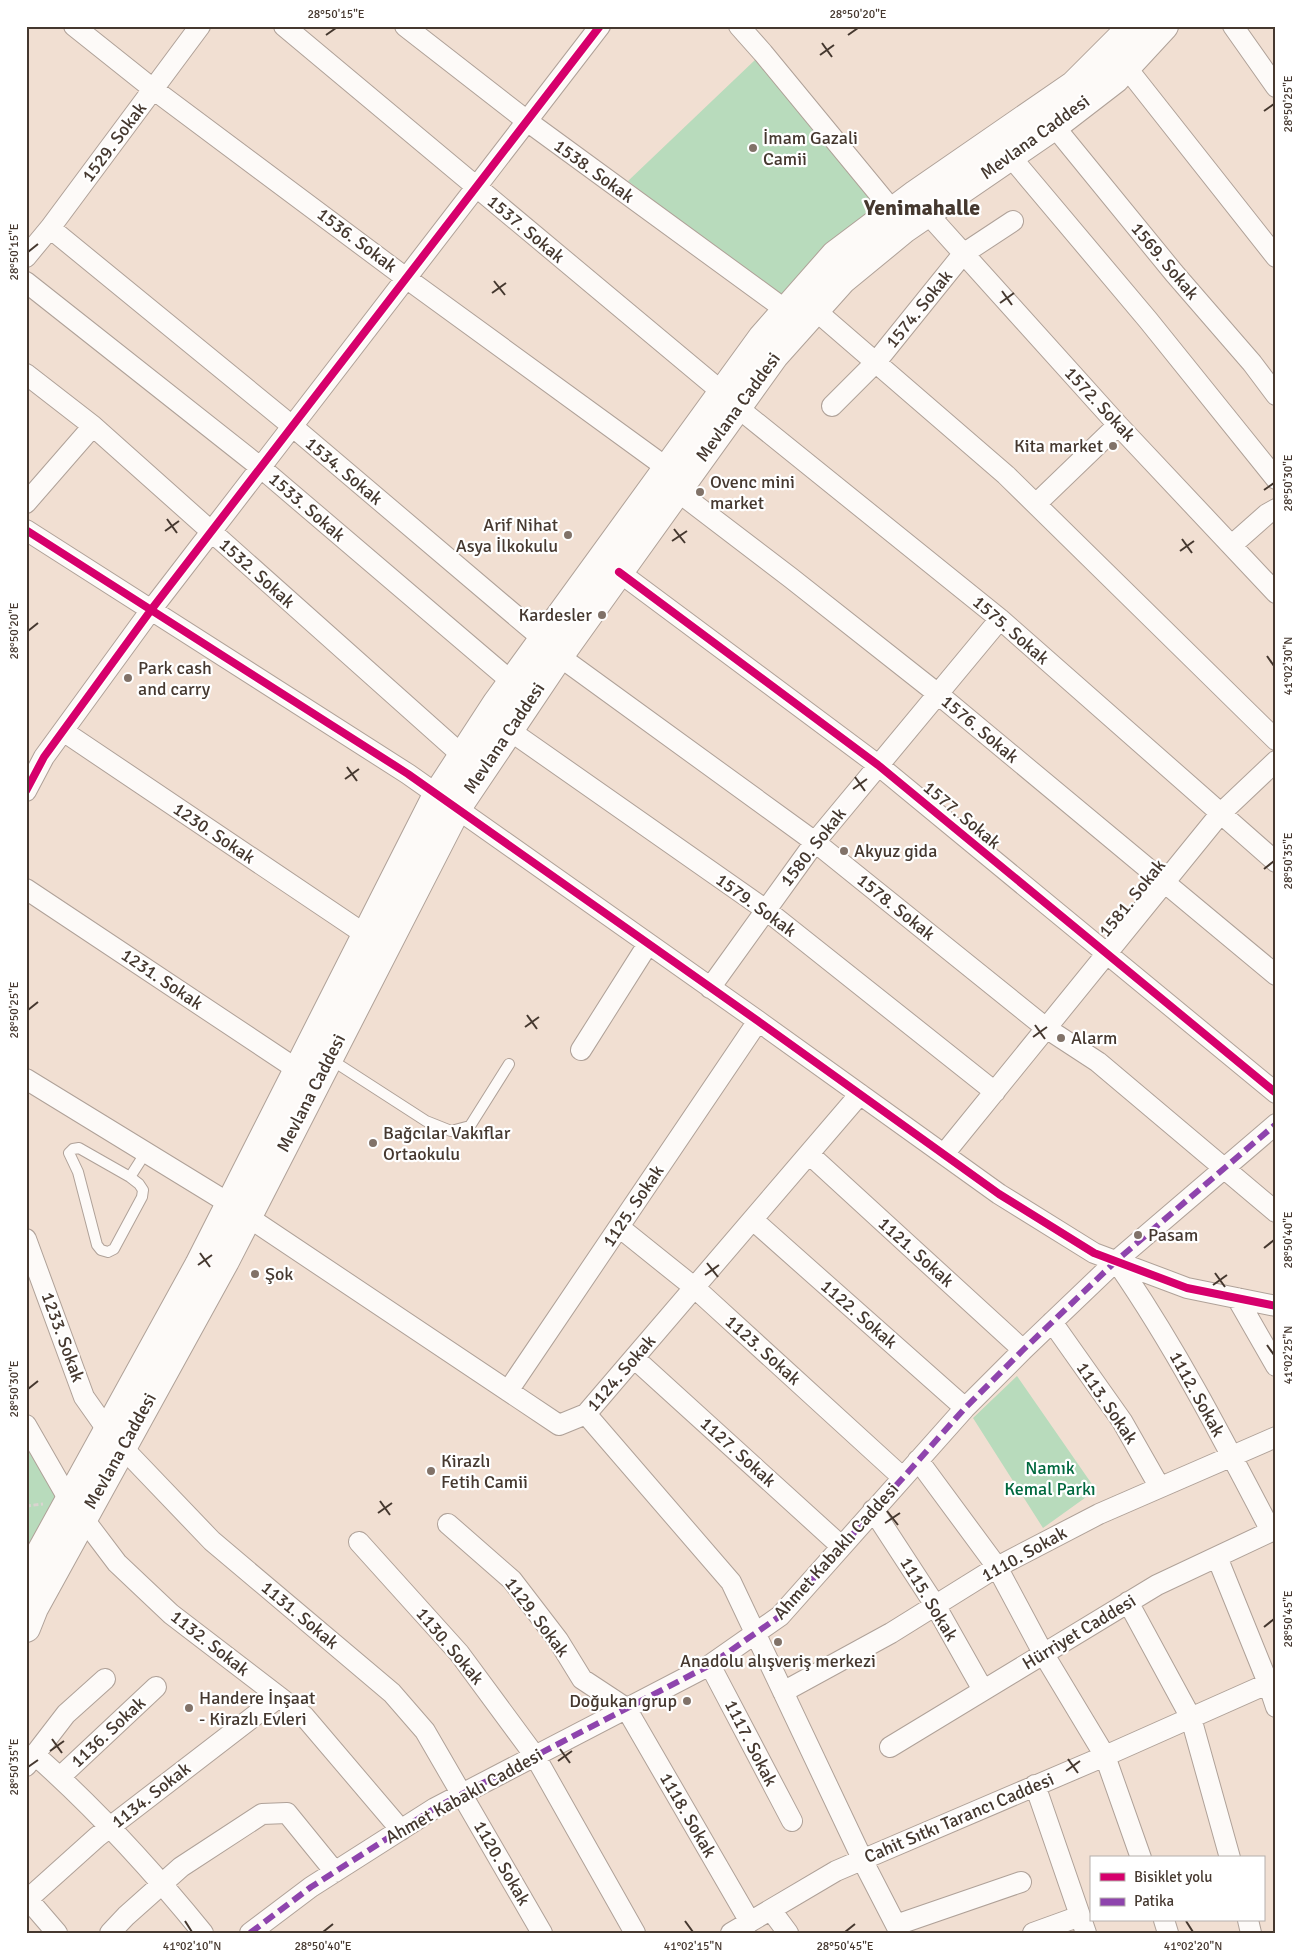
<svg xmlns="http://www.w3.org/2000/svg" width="1302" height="1959" viewBox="0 0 1302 1959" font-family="Signika,sans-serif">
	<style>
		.green { fill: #b8dbbc }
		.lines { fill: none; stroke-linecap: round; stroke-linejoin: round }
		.lane-casing { stroke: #afa198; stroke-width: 12 }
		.street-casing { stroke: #afa198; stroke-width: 22 }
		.secondary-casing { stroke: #afa198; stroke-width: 30 }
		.path { stroke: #dad4d0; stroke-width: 3; stroke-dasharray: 5 2.5; stroke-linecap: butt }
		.lane { stroke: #fdfaf8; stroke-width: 10 }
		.street { stroke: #fdfaf8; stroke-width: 20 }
		.secondary { stroke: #fdfaf8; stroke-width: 28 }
		.quiet { stroke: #8e44ad; stroke-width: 6; stroke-dasharray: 12 6; stroke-linecap: butt }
		.cycleway-casing { stroke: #fff; stroke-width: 11 }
		.cycleway { stroke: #d6006c; stroke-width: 8 }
		.ticks { fill: none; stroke: #45382f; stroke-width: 2 }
		.poi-dot { fill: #817268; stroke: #fff; stroke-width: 2 }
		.labels { text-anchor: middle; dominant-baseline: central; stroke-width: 4.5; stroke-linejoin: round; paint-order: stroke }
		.street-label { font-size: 18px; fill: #45382f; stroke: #fff }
		.poi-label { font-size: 18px; fill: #45382f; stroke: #fff; text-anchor: start }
		.park-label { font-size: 18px; fill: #00683e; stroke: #fff }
		.district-label { font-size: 22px; font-weight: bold; fill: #45382f; stroke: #fff }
		.neatline { fill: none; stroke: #45382f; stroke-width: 2 }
		.ticks-label { font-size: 12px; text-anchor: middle; fill: #45382f }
	</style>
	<rect width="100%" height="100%" fill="#f1dfd2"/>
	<!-- green -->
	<path class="green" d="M756,59L878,202L780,298L628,181Z
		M1017,1376L1096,1490L1043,1528L973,1418Z
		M26,1443L59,1496L26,1567Z"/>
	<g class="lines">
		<!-- lane casing -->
		<g class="lane-casing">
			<path id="lane" d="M330,1059L426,1121L451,1131L470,1126L509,1064
				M130,1177L139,1184L143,1190L142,1197L114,1249L108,1252L101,1250L97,1245L78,1172L69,1153L73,1149L79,1148L130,1177L146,1152"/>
		</g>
		<!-- street casing -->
		<g class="street-casing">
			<path id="street" d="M74,26L153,89L406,278L667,468
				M284,26L722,392
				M405,26L527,121L787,311
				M739,26L763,53L893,211
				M1233,26L1276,87
				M1126,67L1276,257
				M1054,126L1174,273L1252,363L1276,395
				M1010,156L1148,320L1276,479
				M927,213L1118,425L1276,593
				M50,228L292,426L543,639
				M26,257L50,228L200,26
				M26,282L260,467L512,682
				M815,310L1006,475L1276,740
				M26,374L93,426L463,756
				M832,406L876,362L963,254L1013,221
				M737,407L1000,619L1276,862
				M677,491L791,578L938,694L1276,975
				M26,503L93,426
				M1036,504L1118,425
				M26,530L408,774L758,1021L999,1194L1094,1253L1187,1288L1276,1306
				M1232,545L1267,514L1276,509
				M619,572L878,765L1276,1093
				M559,656L815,842L1046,1028L1098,1062L1276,1212
				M509,730L766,910L995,1092
				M63,731L366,935
				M26,791L44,757L151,610L600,26
				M26,889L298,1070
				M710,988L815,842L1000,619
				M581,1050L648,944
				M26,1079L230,1204
				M809,1154L1023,1350
				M944,1154L1220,814L1276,761
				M248,1217L559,1425L586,1414L860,1094
				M753,1220L965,1408
				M619,1227L695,1288L902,1477
				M26,1239L84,1397L108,1431
				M1116,1261C1175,1346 1223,1439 1271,1531
				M1237,1298L1276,1366
				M1052,1322L1122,1421L1159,1486
				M634,1358L841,1546
				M508,1391L758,1021
				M586,1414L731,1582L867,1869L900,1933
				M26,1425L69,1500
				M122,1447L212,1541L392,1693L425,1731L542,1933
				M918,1460L997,1567L1043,1653L1105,1756L1141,1858
				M873,1510L935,1605L983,1690
				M83,1518L117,1563L171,1614L304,1716L401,1830
				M448,1524L512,1580L558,1640L582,1679L626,1708L750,1922
				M359,1542L459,1653L535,1756L635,1933
				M1217,1557L1268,1683L1276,1707
				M1128,1602L1191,1718L1230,1858
				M710,1665L792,1821
				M783,1692L891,1633L997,1567L1099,1514L1276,1437
				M890,1747L1157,1585L1276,1529
				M34,1754C96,1809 151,1869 203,1933
				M26,1766L66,1714L105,1679
				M60,1777L156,1687
				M1035,1785L1086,1933
				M26,1897L57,1933
				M28,1899L97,1837L279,1697
				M771,1910L788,1933
				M1164,1920L1168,1933
				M1248,1920L1251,1933
				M896,1925L1021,1882
				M110,1933L126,1916L181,1867L262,1814L287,1813L335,1872
				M250,1933L311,1887L435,1808L710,1665L780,1616L965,1408L1023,1350L1116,1261L1276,1124
				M731,1933L836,1871L1105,1756L1276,1680
				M1033,1933L1080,1916"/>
		</g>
		<!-- secondary casing -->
		<g class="secondary-casing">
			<path id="secondary" d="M26,1579L199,1265L437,795L497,703L762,338L835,255L916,194L1074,85L1133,26
				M26,1628L34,1608L225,1261L457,808L559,656L619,572L774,356L842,280L904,229L1054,126L1115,79L1164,26"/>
		</g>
		<!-- path -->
		<path class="path" d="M26,1506L43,1504"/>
		<!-- lane -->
		<use href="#lane" class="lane"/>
		<!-- street -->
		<use href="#street" class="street"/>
		<!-- secondary -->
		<use href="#secondary" class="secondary"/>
		<!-- quiet -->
		<path class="quiet" d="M250,1933L311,1887L435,1808L710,1665L780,1616L965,1408L1023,1350L1116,1261L1276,1124"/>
		<!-- cycleway casing -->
		<g class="cycleway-casing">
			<path id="cycleway" d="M26,530L408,774L758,1021L999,1194L1094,1253L1187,1288L1276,1306
				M619,572L878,765L1276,1093
				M26,791L44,757L151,610L600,26"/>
		</g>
		<!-- cycleway -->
		<use href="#cycleway" class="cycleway"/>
	</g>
	<!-- ticks -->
	<path class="ticks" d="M326,35L336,28M848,35L858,28M822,43L832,57M820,55L834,45M1264,111L1274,104M28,252L38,244M494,281L505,295M1002,291L1012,305M492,293L506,283M1000,303L1014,293M1264,490L1274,483M167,519L177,533M674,529L685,543M165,531L179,521M1182,539L1192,553M672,541L687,531M1180,551L1194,541M28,631L38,623M1267,656L1274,666M347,767L357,781M855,777L865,791M345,779L359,769M853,789L867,779M1264,869L1274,861M28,1010L38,1002M527,1015L537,1029M1035,1025L1045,1039M525,1027L539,1017M1033,1037L1047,1027M1264,1248L1274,1240M200,1253L210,1267M707,1263L718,1277M198,1265L212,1255M1215,1273L1225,1287M705,1275L719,1265M1213,1285L1227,1275M1267,1345L1274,1355M28,1389L38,1381M380,1501L390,1515M887,1511L898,1525M378,1513L392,1503M885,1523L900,1513M1264,1627L1274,1619M52,1739L62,1753M560,1749L570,1763M50,1751L64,1741M1068,1759L1078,1773M558,1761L572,1751M28,1767L38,1760M1066,1771L1080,1761M185,1921L192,1932M685,1921L693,1932M1186,1921L1193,1932M323,1932L333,1924M845,1932L855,1924"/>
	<!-- markers -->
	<g class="poi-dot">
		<circle cx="753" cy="148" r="5"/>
		<circle cx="1113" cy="446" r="5"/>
		<circle cx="700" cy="492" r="5"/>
		<circle cx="568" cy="535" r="5"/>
		<circle cx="602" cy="615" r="5"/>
		<circle cx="128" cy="678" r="5"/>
		<circle cx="844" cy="851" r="5"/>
		<circle cx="1061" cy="1038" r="5"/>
		<circle cx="373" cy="1143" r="5"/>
		<circle cx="1138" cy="1235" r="5"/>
		<circle cx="255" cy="1274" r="5"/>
		<circle cx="431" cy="1471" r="5"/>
		<circle cx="778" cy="1642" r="5"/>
		<circle cx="687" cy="1701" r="5"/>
		<circle cx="189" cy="1708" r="5"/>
	</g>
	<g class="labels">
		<!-- street labels -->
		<g class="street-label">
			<text transform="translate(1035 137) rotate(-36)">Mevlana Caddesi</text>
			<text transform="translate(114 142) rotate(-53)">1529. Sokak</text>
			<text transform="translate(594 171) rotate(36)">1538. Sokak</text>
			<text transform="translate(526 229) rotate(40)">1537. Sokak</text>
			<text transform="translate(357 240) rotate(37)">1536. Sokak</text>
			<text transform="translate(1165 261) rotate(50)">1569. Sokak</text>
			<text transform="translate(919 309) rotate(-51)">1574. Sokak</text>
			<text transform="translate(1100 404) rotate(47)">1572. Sokak</text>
			<text transform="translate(738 407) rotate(-54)">Mevlana Caddesi</text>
			<text transform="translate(344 471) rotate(40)">1534. Sokak</text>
			<text transform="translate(307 507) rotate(41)">1533. Sokak</text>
			<text transform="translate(257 573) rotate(42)">1532. Sokak</text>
			<text transform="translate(1011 630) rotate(41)">1575. Sokak</text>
			<text transform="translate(980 729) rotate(40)">1576. Sokak</text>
			<text transform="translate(504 738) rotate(-56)">Mevlana Caddesi</text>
			<text transform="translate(962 815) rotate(40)">1577. Sokak</text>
			<text transform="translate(214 833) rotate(34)">1230. Sokak</text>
			<text transform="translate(813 847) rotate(-52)">1580. Sokak</text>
			<text transform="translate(1132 898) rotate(-51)">1581. Sokak</text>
			<text transform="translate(756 905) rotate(36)">1579. Sokak</text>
			<text transform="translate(896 907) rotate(39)">1578. Sokak</text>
			<text transform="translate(162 979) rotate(34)">1231. Sokak</text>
			<text transform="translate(311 1093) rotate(-63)">Mevlana Caddesi</text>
			<text transform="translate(633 1206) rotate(-56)">1125. Sokak</text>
			<text transform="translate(916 1252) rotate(42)">1121. Sokak</text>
			<text transform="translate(859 1314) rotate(41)">1122. Sokak</text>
			<text transform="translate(63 1337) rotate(70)">1233. Sokak</text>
			<text transform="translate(763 1350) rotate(42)">1123. Sokak</text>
			<text transform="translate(621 1373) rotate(-49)">1124. Sokak</text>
			<text transform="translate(1197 1394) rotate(61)">1112. Sokak</text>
			<text transform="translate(1107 1403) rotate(56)">1113. Sokak</text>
			<text transform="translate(120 1451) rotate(-61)">Mevlana Caddesi</text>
			<text transform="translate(738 1452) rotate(42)">1127. Sokak</text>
			<text transform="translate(836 1551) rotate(-48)">Ahmet Kabaklı Caddesi</text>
			<text transform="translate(1024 1554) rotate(-29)">1110. Sokak</text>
			<text transform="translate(929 1599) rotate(59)">1115. Sokak</text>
			<text transform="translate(300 1615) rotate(40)">1131. Sokak</text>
			<text transform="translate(537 1617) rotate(53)">1129. Sokak</text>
			<text transform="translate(1079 1632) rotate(-31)">Hürriyet Caddesi</text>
			<text transform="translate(210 1643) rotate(38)">1132. Sokak</text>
			<text transform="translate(450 1646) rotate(50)">1130. Sokak</text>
			<text transform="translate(108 1732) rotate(-43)">1136. Sokak</text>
			<text transform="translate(751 1743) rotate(63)">1117. Sokak</text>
			<text transform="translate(151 1795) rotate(-38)">1134. Sokak</text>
			<text transform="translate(464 1796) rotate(-29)">Ahmet Kabaklı Caddesi</text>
			<text transform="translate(688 1815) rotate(60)">1118. Sokak</text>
			<text transform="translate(959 1818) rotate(-23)">Cahit Sıtkı Tarancı Caddesi</text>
			<text transform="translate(502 1863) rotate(60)">1120. Sokak</text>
		</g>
		<!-- poi labels -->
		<g class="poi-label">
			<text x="763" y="138">İmam Gazali<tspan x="763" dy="21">Camii</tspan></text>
			<text x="1103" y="446" text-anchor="end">Kita market</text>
			<text x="710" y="482">Ovenc mini<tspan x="710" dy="21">market</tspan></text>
			<text x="558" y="525" text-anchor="end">Arif Nihat<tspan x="558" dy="21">Asya İlkokulu</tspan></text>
			<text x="592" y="615" text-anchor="end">Kardesler</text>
			<text x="138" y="668">Park cash<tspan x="138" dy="21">and carry</tspan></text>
			<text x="854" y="851">Akyuz gida</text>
			<text x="1071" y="1038">Alarm</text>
			<text x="383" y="1133">Bağcılar Vakıflar<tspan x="383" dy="21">Ortaokulu</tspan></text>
			<text x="1148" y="1235">Pasam</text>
			<text x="265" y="1274">Şok</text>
			<text x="441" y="1461">Kirazlı<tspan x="441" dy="21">Fetih Camii</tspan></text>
			<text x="778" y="1661" text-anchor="middle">Anadolu alışveriş merkezi</text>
			<text x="199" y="1698">Handere İnşaat<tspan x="199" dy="21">- Kirazlı Evleri</tspan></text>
			<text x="677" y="1701" text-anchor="end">Doğukan grup</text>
		</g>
		<!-- park labels -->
		<g class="park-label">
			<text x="1050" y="1468">Namık<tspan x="1050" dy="21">Kemal Parkı</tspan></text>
		</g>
		<!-- district labels -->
		<g class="district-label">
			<text x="922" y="207">Yenimahalle</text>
		</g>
	</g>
	<!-- border -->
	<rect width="1302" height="1959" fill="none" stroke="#ffffff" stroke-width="55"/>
	<!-- legend -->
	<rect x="1090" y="1856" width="175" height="65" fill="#ffffff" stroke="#b5afac"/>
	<rect x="1100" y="1873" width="25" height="8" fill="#d6006c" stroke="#b5afac"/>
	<text x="1134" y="1882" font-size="15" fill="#45382f">Bisiklet yolu</text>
	<rect x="1100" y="1898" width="25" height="8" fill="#8e44ad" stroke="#b5afac"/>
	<text x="1134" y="1906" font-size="15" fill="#45382f">Patika</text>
	<rect x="28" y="28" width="1246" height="1904" class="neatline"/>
	<g class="ticks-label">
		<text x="336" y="18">28°50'15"E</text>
		<text x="858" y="18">28°50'20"E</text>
		<text transform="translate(1288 104) rotate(-90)" y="4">28°50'25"E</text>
		<text transform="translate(14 252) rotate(-90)" y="4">28°50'15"E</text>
		<text transform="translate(1288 483) rotate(-90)" y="4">28°50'30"E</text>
		<text transform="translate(14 631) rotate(-90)" y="4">28°50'20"E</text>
		<text transform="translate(1288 666) rotate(-90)" y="4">41°02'30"N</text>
		<text transform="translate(1288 861) rotate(-90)" y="4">28°50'35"E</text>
		<text transform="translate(14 1010) rotate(-90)" y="4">28°50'25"E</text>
		<text transform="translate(1288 1240) rotate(-90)" y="4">28°50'40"E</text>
		<text transform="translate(1288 1355) rotate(-90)" y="4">41°02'25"N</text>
		<text transform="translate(14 1389) rotate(-90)" y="4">28°50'30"E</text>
		<text transform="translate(1288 1619) rotate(-90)" y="4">28°50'45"E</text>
		<text transform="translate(14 1767) rotate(-90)" y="4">28°50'35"E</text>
		<text x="192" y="1950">41°02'10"N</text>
		<text x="323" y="1950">28°50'40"E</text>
		<text x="693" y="1950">41°02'15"N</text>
		<text x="845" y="1950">28°50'45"E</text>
		<text x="1193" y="1950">41°02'20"N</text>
	</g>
</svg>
